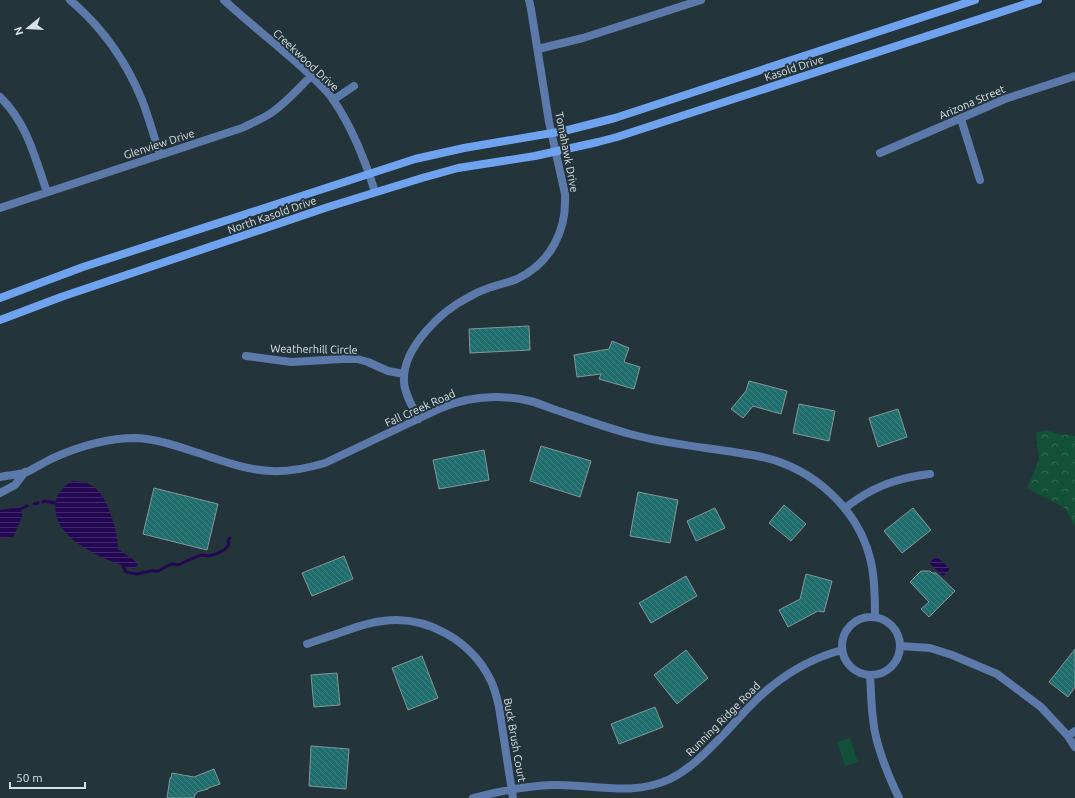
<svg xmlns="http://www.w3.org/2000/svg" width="1075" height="798" viewBox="0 0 1075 798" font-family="Ubuntu,sans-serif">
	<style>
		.forest { fill: url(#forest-crowns) }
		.park { fill: #125037 }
		.water { fill: url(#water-rules) }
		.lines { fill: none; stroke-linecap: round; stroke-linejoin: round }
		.stream { stroke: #230753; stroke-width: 3 }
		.building { fill: url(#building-back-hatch); stroke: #839898 }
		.street { stroke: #5b7aaa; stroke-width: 8 }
		.secondary { stroke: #70a3ef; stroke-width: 8 }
		.labels { text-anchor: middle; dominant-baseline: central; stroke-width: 4; stroke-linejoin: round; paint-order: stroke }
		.street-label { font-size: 11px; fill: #d7e1e5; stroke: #24343b }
	</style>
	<defs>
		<pattern id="forest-crowns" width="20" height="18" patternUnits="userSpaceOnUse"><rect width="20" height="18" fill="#125037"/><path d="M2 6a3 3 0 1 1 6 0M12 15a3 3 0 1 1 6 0" fill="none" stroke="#346954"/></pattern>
		<pattern id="water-rules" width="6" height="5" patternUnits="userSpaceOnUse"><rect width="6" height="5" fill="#230753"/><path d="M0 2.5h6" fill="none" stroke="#422b6c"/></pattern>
		<pattern id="building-back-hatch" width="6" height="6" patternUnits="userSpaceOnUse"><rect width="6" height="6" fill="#1f6d6d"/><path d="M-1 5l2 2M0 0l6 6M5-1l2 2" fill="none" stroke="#3f8282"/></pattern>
	</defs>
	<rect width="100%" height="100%" fill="#24343b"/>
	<!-- forest -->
	<path class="forest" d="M1046,430L1058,434L1072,435L1075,436V526L1065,508L1027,488L1039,460L1036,433Z"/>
	<!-- park -->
	<path class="park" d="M850,738L858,762L845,766L837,742Z"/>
	<!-- water -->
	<path class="water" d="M72,481C78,481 85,482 91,485C107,493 118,532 118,549L138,563L135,569C125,567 116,563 106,559C84,549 50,531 56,501C58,492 64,486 72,481Z
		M19,507C21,509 22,512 22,516C21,520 15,533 13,537L0,538V510Z
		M936,556L950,569L943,576L929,563Z"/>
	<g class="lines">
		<!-- stream -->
		<path class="stream" d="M43,502L45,501L55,503
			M34,504L38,503
			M21,509L27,506
			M123,566L126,572L136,574L151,571H158L169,565L173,564L178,565L198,556L202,555L209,556L216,554L224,550L229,545L228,541L230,538"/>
	</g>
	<!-- building -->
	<path class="building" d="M529,326L530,350L470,353L469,329Z
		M612,341L629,348L624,362L640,367L634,389L599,379L601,374L577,377L574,355L609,349Z
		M749,381L787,391L781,414L753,406L743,418L731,409L746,391Z
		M799,404L835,411L829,441L793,433Z
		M898,409L907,437L878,447L869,418Z
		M541,446L591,461L580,497L530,481Z
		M484,450L489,480L439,489L433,460Z
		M154,488L218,504L207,550L143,534Z
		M638,492L678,500L670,543L630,536Z
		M784,505L806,524L791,541L769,523Z
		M715,508L725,528L696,541L687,521Z
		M913,508L931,530L902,553L884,531Z
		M344,556L353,579L312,596L302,573Z
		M921,571H930L932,573H936L955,591L929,617L921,609L929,602L910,582Z
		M806,574L832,581L824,612L818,611L788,627L779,610L800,599Z
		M686,576L697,596L651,623L639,603Z
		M1075,649V687L1068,697L1049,682Z
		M686,650L708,678L677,704L654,675Z
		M422,656L438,698L408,710L392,668Z
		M337,673L340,705L314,707L311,675Z
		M655,707L663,727L619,744L611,724Z
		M311,746L349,749L346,789L309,786Z
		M214,769L220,784L208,788V789L197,792L196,794H195L194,798H167L170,778H171L172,773L194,777Z"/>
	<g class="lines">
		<!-- street -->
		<path class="street" d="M70,0C102,27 126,61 142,100C149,118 154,137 160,155
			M224,0C251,25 280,47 307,72C316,81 327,90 334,101C353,129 365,160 375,192
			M538,49L583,38L701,0
			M0,97C27,123 35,158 47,192
			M333,100L354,86
			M961,119L980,180
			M880,153L1005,99L1075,76
			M0,208L242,128C252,123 262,119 271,113C286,103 298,89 311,76
			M246,356L291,362L343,359H357L368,362L388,371L404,374
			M419,419C413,408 405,395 404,382C402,348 441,311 469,297C474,294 480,291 486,289C496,285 507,283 517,279C551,263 567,230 565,194L549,122L531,9L529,0
			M0,477C9,475 19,475 27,472C35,468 43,463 51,459C77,447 107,438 136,438C156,439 174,445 192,451C218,459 244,470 271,471C290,472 308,468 325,463L441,408C470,396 499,394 530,401C539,403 547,407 556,410C580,418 605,427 630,434C673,446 718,448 762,457C814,469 859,509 871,562C875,580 875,598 875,616
			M0,493L15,485L25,472
			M845,508C872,487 896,478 930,474
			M842 646a29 29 0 1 1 58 0a29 29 0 1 1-58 0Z
			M307,644C321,639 334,635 348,630C359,626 371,622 383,621C427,615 472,641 491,681C495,689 497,698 499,707L513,798
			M900,646L930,648L952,655L997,674L1041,707L1068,736L1075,747
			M870,675C871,689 871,704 873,719C875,744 888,775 899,798
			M1068,736L1075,731
			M473,798C499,791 526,786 553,785C593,784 632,797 670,779C692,768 708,750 725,733C740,717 755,699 772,686C793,669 816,657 842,650"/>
		<!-- secondary -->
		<path class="secondary" d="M0,298L83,267L415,159L464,148L564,131L615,118L975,0
			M0,320L61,297L328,207L422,178L458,168L535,156L598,142L617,137L1038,0"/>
	</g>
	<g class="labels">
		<!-- street labels -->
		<g class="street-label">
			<text transform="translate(306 60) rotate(43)">Creekwood Drive</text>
			<text transform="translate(794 68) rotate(-18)">Kasold Drive</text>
			<text transform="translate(972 102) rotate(-23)">Arizona Street</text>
			<text transform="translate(159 144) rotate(-18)">Glenview Drive</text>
			<text transform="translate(567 152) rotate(79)">Tomahawk Drive</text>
			<text transform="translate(272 215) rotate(-19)">North Kasold Drive</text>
			<text transform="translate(314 349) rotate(1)">Weatherhill Circle</text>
			<text transform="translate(420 408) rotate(-24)">Fall Creek Road</text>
			<text transform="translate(723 719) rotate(-45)">Running Ridge Road</text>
			<text transform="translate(515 740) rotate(80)">Buck Brush Court</text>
		</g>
	</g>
	<!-- north arrow -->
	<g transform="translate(28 28) rotate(252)" stroke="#24343b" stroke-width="3" paint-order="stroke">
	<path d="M0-3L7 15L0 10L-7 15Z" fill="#d7e1e5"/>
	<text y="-6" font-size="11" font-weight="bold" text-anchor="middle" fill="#d7e1e5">N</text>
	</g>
	<!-- scale -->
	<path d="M10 782v6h75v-6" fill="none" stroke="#d7e1e5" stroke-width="2"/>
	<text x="16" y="782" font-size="12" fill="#d7e1e5" stroke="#24343b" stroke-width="3" paint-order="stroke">50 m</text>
</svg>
